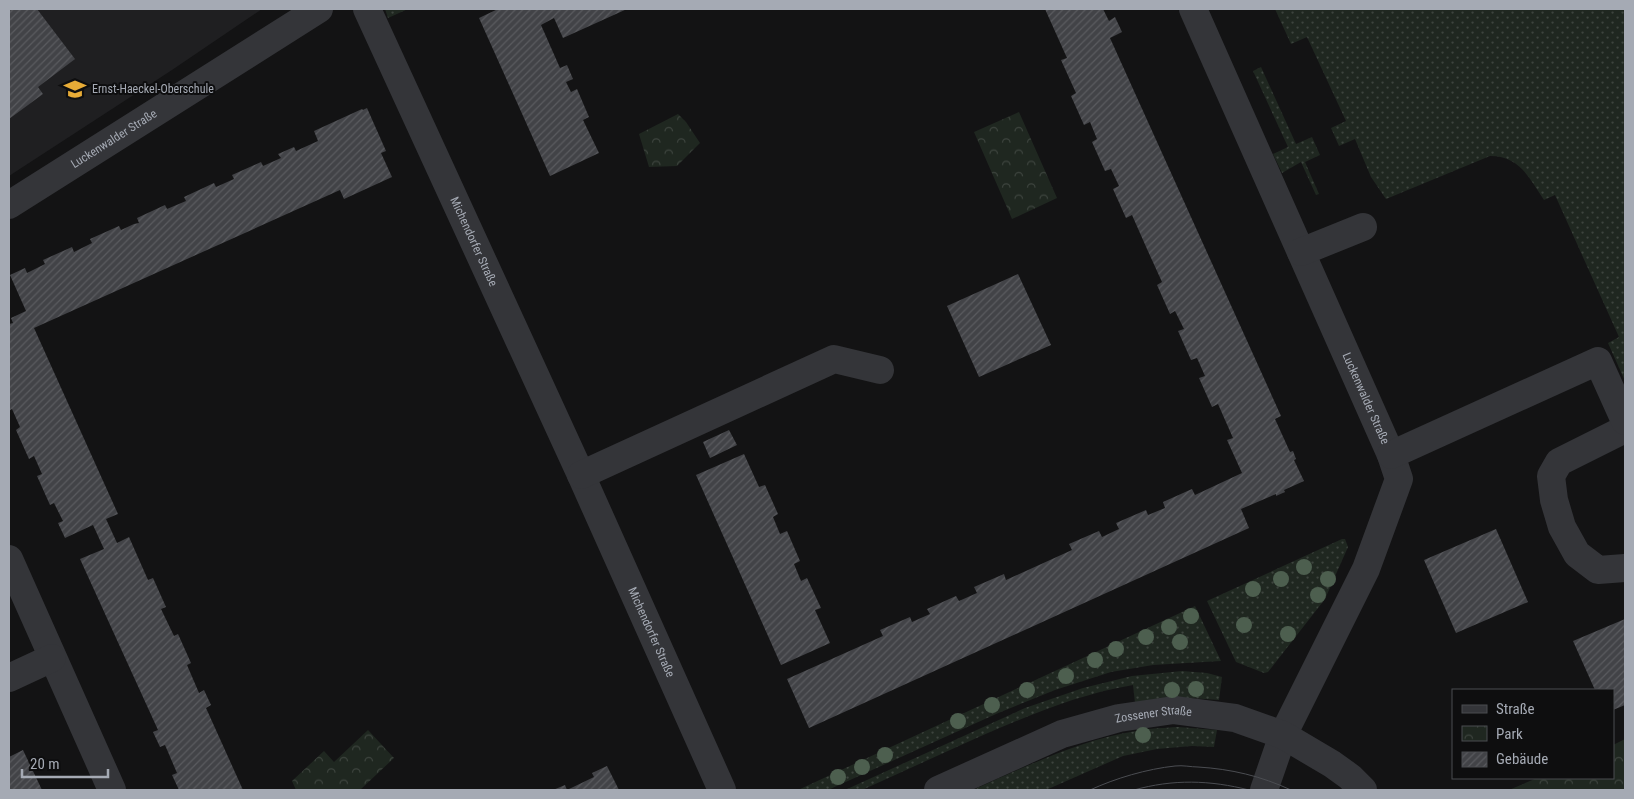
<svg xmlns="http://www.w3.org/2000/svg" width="1634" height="799" viewBox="0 0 1634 799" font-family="'Roboto Condensed',sans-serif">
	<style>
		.built { fill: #1f1f21 }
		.grass { fill: url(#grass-dots) }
		.park { fill: url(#park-crowns) }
		.building { fill: url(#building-hatch) }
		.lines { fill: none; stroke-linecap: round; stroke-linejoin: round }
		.minor { stroke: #343539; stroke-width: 28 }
		.tram { stroke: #4b4d52; stroke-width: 1 }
		.tree { fill: #4d5f4f }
		.labels { text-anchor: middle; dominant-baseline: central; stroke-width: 4; stroke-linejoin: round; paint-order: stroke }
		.poi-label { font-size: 12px; fill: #a5aab4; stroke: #0e0e0f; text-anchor: start }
		.street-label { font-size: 12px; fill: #a5aab4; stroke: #0e0e0f }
	</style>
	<defs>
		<pattern id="grass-dots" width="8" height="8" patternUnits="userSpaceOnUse" patternTransform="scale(1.25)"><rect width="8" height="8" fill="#1f2720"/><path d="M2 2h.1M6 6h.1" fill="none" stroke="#3d443e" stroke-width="1.8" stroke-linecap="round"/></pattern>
		<pattern id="park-crowns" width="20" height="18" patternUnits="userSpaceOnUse" patternTransform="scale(1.25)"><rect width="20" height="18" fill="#1f2720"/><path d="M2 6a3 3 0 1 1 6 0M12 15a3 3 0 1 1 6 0" fill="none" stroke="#3d443e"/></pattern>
		<pattern id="building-hatch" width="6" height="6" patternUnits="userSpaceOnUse" patternTransform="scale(1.25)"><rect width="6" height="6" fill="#424347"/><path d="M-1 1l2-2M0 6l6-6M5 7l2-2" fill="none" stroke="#5a5b5f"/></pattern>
	</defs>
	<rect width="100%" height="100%" fill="#131314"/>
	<!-- built -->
	<path class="built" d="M9,9H262L172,70L9,176Z"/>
	<!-- grass -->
	<path class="grass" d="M385,9H408L388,18Z
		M1275,9H1625V381L1608,343L1619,337L1555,195L1544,200C1529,178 1520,156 1490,156L1386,199L1371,177L1355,139L1339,146L1331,128L1346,121L1307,37L1291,44Z
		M1261,67L1296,144L1312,137L1320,155L1305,162L1319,194L1316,195L1301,162L1282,173L1273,154L1288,147L1253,71Z
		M1342,539H1345L1348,547L1325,599L1268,672L1264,673L1236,662L1207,601Z
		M1195,606L1221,661L1153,665L1111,672L1055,690L996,714L828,790H798Z
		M1182,671L1207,673L1222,677L1219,700L1190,698L1135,703L1133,685C1079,694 1030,715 981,736C941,754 902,772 862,790H845L1025,708L1083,688L1132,676Z
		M1178,727L1217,730L1214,747L1192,746L1157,749L1123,756L1046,790H973C1025,767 1079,740 1136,731C1149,728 1164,728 1178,727Z"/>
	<!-- park -->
	<path class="park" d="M1019,112L1057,198L1012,219L974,132Z
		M678,114L686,122L700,143L677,166L649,167L639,134Z
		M368,730L394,758L360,790H296L292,781L324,751L334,762Z
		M1625,739V790H1509L1537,778H1613V745Z"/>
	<!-- building -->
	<path class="building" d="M9,9H37L75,59L38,87L43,94L9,119Z
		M498,9H627L563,38L554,18L541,25L560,68L567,65L573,79L566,82L571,92L577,89L589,117L583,120L599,153L550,176L479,18Z
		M1045,9H1103L1109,21L1115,17L1122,32L1110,38L1281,416L1275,419L1290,452L1293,451L1296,459L1294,460L1304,481L1284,490L1285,492L1276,496V494L1241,509L1249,528L809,728L787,679L883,636L880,630L910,617L912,622L930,614L927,609L956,596L959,601L977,593L974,587L1004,574L1006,580L1072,550L1069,544L1099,531L1102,537L1119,529L1116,523L1146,510L1148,515L1165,508L1163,502L1192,489L1195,495L1242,473L1227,440L1233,438L1218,404L1212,407L1199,378L1205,376L1197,358L1191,360L1178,331L1184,329L1175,311L1170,314L1157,285L1162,282L1147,249L1132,215L1126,218L1113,189L1119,186L1111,169L1105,171L1092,142L1097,139L1090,122L1084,125L1071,96L1076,93L1061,60L1067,58Z
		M367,108L386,151L381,153L392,177L344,199L340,190L34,328L118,514L106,519L117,543L129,537L148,580L153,578L166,607L161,609L174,636L178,634L191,663L187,665L199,693L204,690L211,705L206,708L243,790H179L172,775L177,773L165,745L160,747L153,732L158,730L80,559L104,549L93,525L65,538L58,523L63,521L54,503L50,505L37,476L42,474L34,456L29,459L16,430L20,427L12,409L9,411V324L13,323L11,318L26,311L10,275L25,268L27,273L45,264L43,260L72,247L74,252L92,243L90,239L119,226L121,230L134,224L139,223L137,218L165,205L167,209L186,201L184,197L214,183L216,187L234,179L232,175L261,162L263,166L281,158L278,154L294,147L296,151L318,141L314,131L362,109L363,110Z
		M1018,274L1051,345L979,377L947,306Z
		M729,430L737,445L710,458L703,442Z
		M744,454L759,487L765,485L778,514L773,517L780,534L787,531L800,561L794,564L801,581L807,578L821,608L815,610L830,643L781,665L696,475Z
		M1496,529L1528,602L1456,633L1424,560Z
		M1625,619V705L1613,710V690H1595L1573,641Z
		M23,750L42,790H9V757Z
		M607,766L619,790H553L565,785L567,790L594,777L592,773Z"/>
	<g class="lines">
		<!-- minor -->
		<g class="minor">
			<path id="s1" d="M367,9L581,475L722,790"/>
			<path id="s2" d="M1193,9L1391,455L1399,479L1366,569L1283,735L1264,790"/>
			<path id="s3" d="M9,205L319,9"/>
			<path d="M1301,252L1363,227"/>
			<path d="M1625,429L1559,462L1551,476L1554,500L1562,527L1577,554L1598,570L1625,568"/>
			<path d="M1391,455L1598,361L1625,421"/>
			<path d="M581,475L834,359L880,370"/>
			<path d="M9,559L112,790"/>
			<path d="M9,678L52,658"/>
			<path id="s4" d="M938,790L1062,734L1119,718L1174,710L1235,718L1283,735L1332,764L1350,777L1363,790"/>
		</g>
		<!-- tram -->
		<path class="tram" d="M1090,790C1116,778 1147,769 1175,766C1183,765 1191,767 1198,767C1231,769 1261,776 1291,790
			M1134,790C1173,779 1210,780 1249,790"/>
	</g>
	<!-- trees -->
	<g class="tree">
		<circle cx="1304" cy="567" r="8"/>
		<circle cx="1281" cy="579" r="8"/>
		<circle cx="1328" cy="579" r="8"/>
		<circle cx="1253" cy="589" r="8"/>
		<circle cx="1318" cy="595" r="8"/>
		<circle cx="1191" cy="616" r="8"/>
		<circle cx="1244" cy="625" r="8"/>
		<circle cx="1169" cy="627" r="8"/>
		<circle cx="1288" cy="634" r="8"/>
		<circle cx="1146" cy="637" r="8"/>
		<circle cx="1180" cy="642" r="8"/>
		<circle cx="1116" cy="649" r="8"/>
		<circle cx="1095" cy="660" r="8"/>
		<circle cx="1066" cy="676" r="8"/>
		<circle cx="1196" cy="689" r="8"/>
		<circle cx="1027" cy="690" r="8"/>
		<circle cx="1172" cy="690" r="8"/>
		<circle cx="992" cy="705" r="8"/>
		<circle cx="958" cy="721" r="8"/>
		<circle cx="1143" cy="735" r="8"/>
		<circle cx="885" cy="755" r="8"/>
		<circle cx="862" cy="767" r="8"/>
		<circle cx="838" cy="777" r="8"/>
	</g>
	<!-- icons -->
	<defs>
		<g id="school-bare" transform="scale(1.725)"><path d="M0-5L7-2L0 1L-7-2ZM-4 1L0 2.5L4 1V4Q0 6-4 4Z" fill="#e8ac37" stroke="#0e0e0f" stroke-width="2.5" paint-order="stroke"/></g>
	</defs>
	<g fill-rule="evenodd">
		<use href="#school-bare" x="75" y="89"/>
	</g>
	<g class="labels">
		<!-- poi labels -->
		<g class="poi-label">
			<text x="92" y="89">Ernst-Haeckel-Oberschule</text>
		</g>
		<!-- street labels -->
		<g class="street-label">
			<text stroke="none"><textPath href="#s3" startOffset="124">Luckenwalder Straße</textPath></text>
			<text stroke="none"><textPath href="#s1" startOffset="256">Michendorfer Straße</textPath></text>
			<text stroke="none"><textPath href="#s2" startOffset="426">Luckenwalder Straße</textPath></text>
			<text stroke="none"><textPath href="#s1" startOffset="685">Michendorfer Straße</textPath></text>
			<text stroke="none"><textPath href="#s4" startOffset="230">Zossener Straße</textPath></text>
		</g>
	</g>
	<!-- border -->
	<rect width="1634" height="799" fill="none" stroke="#a5aab4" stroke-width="20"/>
	<!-- legend -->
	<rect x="1452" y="689" width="162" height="90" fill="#0e0e0f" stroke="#4a4c51"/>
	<rect x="1462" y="705" width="25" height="8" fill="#343539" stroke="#4a4c51"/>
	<text x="1496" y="714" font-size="15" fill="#a5aab4">Straße</text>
	<rect x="1462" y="726" width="25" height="15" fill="url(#park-crowns)" stroke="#4a4c51"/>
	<text x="1496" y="739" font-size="15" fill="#a5aab4">Park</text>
	<rect x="1462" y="752" width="25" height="15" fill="url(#building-hatch)" stroke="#4a4c51"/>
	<text x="1496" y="764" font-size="15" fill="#a5aab4">Gebäude</text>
	<!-- scale -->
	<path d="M22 769v8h86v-8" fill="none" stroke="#a5aab4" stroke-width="2.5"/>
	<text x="30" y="769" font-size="15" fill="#a5aab4" stroke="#0e0e0f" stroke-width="4" paint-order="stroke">20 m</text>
</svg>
